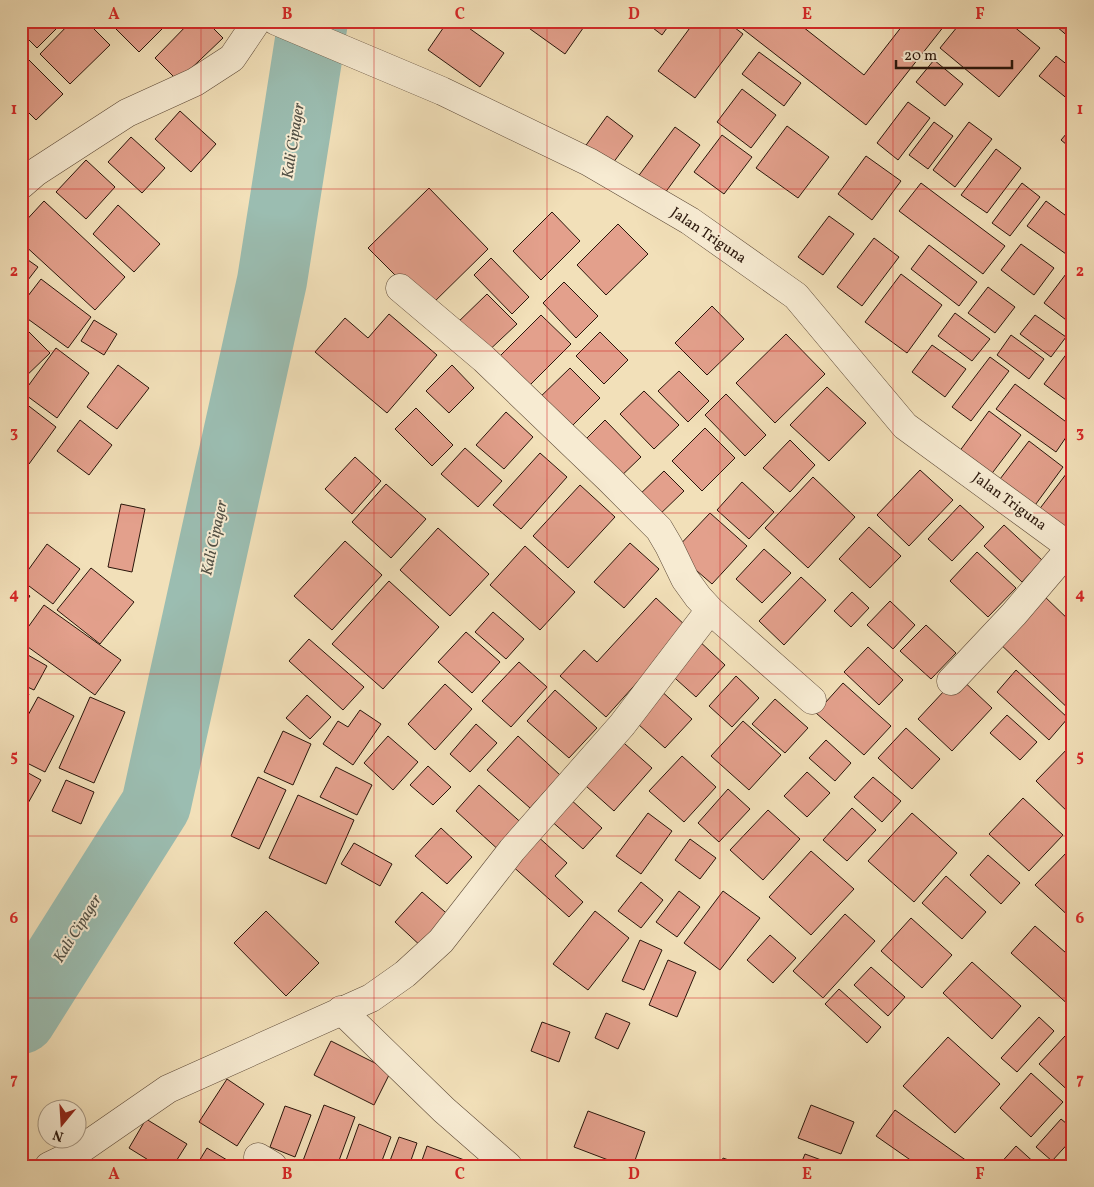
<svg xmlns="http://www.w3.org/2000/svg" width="1094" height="1187" viewBox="0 0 1094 1187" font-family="Vollkorn,serif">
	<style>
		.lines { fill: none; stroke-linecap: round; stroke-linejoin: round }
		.river { stroke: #9bbdb1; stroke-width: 70 }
		.building { fill: #e3a08c; stroke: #2a160b }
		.street-casing { stroke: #5c4836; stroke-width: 29 }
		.street { stroke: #f7ebd2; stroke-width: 28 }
		.grid { fill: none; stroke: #d62828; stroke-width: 1; stroke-opacity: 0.55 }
		.labels { text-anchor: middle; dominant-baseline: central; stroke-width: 4; stroke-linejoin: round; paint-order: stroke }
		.street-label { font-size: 15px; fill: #2a160b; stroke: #f7ebd2 }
		.water-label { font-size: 16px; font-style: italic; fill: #525045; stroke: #f7ebd2 }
		.neatline { fill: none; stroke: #d62828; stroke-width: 2 }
		.grid-label { font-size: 16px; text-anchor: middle; font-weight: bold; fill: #d62828 }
	</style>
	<rect width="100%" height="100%" fill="#f2e0b9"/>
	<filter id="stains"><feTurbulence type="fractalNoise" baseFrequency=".004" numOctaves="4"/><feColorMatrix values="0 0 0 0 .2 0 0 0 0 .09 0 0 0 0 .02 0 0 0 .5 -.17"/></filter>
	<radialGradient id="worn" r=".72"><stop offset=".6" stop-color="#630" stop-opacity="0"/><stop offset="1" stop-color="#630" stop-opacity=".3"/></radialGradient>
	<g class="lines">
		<!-- river -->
		<path class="river" d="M21,1019L156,805L272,281L313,21"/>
	</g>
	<!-- building -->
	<path class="building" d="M29,21H64L37,48L21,32V29Z
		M72,21H86L110,45L70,84L40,54Z
		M108,21H162L166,25L139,52Z
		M191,21H206L223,38L178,81L155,58Z
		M448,21H459L504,53L480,87L428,50Z
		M519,21H588L565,54Z
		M644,21H672L662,35Z
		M695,21H726L743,34L695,98L658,71Z
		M743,21H800L798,23L864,75L906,21H948L866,125L739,26Z
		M962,21H1007L1040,48L999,97L940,48Z
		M1050,21H1073V34L1070,38Z
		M21,52L63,94L36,120L21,105Z
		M759,52L801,83L784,106L742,74Z
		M1056,56L1073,69V95L1069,100L1039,76Z
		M934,60L963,84L945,106L916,82Z
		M742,89L776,115L751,148L717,122Z
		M908,102L930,118L898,160L877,143Z
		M180,111L216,144L191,172L155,139Z
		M607,116L633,136L610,167L584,148Z
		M934,122L953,136L928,169L909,155Z
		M969,122L992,139L955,187L933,170Z
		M787,126L829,157L798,198L756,168Z
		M1073,126V150L1061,140Z
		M675,127L700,145L662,197L637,178Z
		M722,135L752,157L724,194L694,172Z
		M131,137L165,168L142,193L108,162Z
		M996,149L1021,168L987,213L961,195Z
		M866,156L901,181L872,220L838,194Z
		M86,160L115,187L86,219L56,192Z
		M921,183L1005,246L983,274L899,211Z
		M1022,183L1040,197L1010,236L992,223Z
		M429,188L488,249L428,308L368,248Z
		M44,201L125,277L95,310L21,242V226Z
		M1046,201L1073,221V244L1066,254L1027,226Z
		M118,205L160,244L134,272L93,234Z
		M552,212L580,241L541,280L513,251Z
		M829,216L854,234L823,275L798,257Z
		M618,224L648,254L606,295L577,265Z
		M874,238L899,257L862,306L837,287Z
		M1021,244L1054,268L1034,295L1001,270Z
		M929,245L977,282L959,306L911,269Z
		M21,255L38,267L21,289Z
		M491,258L529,297L512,314L474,275Z
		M1072,266L1073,320L1070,323L1044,303Z
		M901,274L942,305L907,353L865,322Z
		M41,279L91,317L68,348L21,314V305Z
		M564,282L598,316L576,338L543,303Z
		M988,287L1015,307L995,333L968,313Z
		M487,294L517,324L483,356L454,326Z
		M712,306L744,339L707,375L675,343Z
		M955,313L990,339L972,361L938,336Z
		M389,314L437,355L387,413L315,352L345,318L368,338Z
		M541,315L571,344L524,391L495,361Z
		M1035,315L1066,337L1051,357L1020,334Z
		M94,320L117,334L104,355L81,341Z
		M22,325L50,353L21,381V326Z
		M600,332L628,360L604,384L576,356Z
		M786,334L825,374L775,423L736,383Z
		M1011,335L1044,359L1029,379L997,355Z
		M932,345L966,369L945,397L912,372Z
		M56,348L89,373L57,418L23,393Z
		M1068,352L1073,356V405L1044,384Z
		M990,357L1009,371L971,421L952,407Z
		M118,365L149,388L117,429L87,407Z
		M452,365L474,388L449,413L426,391Z
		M570,368L600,398L566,432L535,402Z
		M679,371L709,401L688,422L658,391Z
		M1015,384L1073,427L1056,452L996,409Z
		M827,387L866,423L829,461L790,425Z
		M644,391L679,425L654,449L620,414Z
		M726,394L766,435L745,456L705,415Z
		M21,400L56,427L29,464L21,458Z
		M416,408L453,445L432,466L395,429Z
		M989,411L1021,435L990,476L959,452Z
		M506,412L533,437L504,469L476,445Z
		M80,420L112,445L89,475L57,451Z
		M605,420L641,457L615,482L579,446Z
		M705,428L735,458L702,491L672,461Z
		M790,440L815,465L790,492L763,468Z
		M1029,441L1063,467L1033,508L997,483Z
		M465,448L502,481L478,507L441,474Z
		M540,453L567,477L521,529L493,505Z
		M355,457L381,481L352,514L325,489Z
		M1073,465V523L1066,532L1038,511Z
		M920,470L953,500L909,546L877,515Z
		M664,471L684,491L655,519L635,499Z
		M813,477L855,517L808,568L765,528Z
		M742,482L774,512L749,539L717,510Z
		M386,484L426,519L391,558L352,522Z
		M580,485L615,517L568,568L533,536Z
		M121,504L145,509L132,572L108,567Z
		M960,505L984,527L952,561L928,539Z
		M710,513L747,546L712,584L674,551Z
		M1004,525L1042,560L1022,582L984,546Z
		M869,527L901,556L870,588L839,559Z
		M438,528L489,574L450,616L400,570Z
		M345,541L382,575L332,630L294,596Z
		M630,543L659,569L624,608L594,582Z
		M47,544L80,569L53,604L21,580Z
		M525,546L575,592L540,630L490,585Z
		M764,549L791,573L762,603L736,579Z
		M977,552L1016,588L988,617L950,581Z
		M91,568L134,602L100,644L57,610Z
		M801,577L826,600L784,645L759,621Z
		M389,581L439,627L383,689L332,644Z
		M21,590L30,596L21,609Z
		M852,592L869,608L851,627L834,611Z
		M1042,594L1073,624V713L997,641Z
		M656,598L687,627L606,717L560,676L584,650L597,662Z
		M890,601L915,625L893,649L867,625Z
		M44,605L121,660L95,695L21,642V637Z
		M493,612L524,639L506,659L475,632Z
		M926,625L956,653L931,679L900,651Z
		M466,632L500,662L472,693L438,662Z
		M309,639L364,687L343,710L289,661Z
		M697,639L725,665L696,697L667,671Z
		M868,647L903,680L879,705L844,672Z
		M21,651L47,666L34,690L21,684Z
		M519,662L547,687L511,727L482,701Z
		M1016,670L1068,718L1049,740L997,692Z
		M736,676L759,698L732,727L709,706Z
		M958,676L992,708L952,751L918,719Z
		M843,683L891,726L864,755L816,713Z
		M445,684L472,709L435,750L408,724Z
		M658,688L692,719L665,748L630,717Z
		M555,690L597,728L569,758L527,721Z
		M21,691L29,694L21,712Z
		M307,695L331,717L310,739L286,718Z
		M38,697L74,716L45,772L21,760V728Z
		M90,697L125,712L94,783L59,768Z
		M775,699L808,728L785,753L752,724Z
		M360,710L381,724L353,765L323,744L338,721L348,727Z
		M1007,715L1037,742L1020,760L990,733Z
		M743,721L781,755L749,790L711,756Z
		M476,724L497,743L470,772L450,754Z
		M906,728L940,759L912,789L878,758Z
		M283,731L311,744L293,785L264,772Z
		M388,736L418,762L393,790L364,763Z
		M518,736L560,775L530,808L487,770Z
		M616,736L652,768L614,811L577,778Z
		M826,740L851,763L835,781L809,758Z
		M1073,743V817L1036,781Z
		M682,756L716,787L684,822L649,791Z
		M428,766L451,787L433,805L410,785Z
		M336,767L372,785L357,815L320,797Z
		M21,769L41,780L27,805L21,802Z
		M807,772L830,793L807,817L784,796Z
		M258,777L286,790L259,849L231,836Z
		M873,777L901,801L882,822L854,797Z
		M66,780L94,792L81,824L52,811Z
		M479,785L526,827L502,853L456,811Z
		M728,789L750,809L719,842L698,823Z
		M298,795L354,820L326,884L269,858Z
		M569,798L602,828L583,849L549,819Z
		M1023,798L1063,835L1029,871L989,834Z
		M852,808L876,830L847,861L823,840Z
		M768,810L800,839L763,880L730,850Z
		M648,813L672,831L641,874L616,856Z
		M912,813L957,853L914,902L868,861Z
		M441,828L472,857L447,884L415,856Z
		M535,834L567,863L555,876L583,902L569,917L509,863Z
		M690,839L716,858L700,879L675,860Z
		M354,843L392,864L380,886L341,864Z
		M1070,849L1073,851V920L1035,885Z
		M811,851L854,889L811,935L769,897Z
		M988,855L1020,883L1001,904L970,875Z
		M946,876L986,912L962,939L922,903Z
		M641,882L663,900L641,928L618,911Z
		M679,891L700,907L677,937L656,922Z
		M723,891L760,918L720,970L684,943Z
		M422,892L452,918L424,949L395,922Z
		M266,911L319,963L286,996L234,943Z
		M595,911L629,938L588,990L553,964Z
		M845,914L875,941L823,998L793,971Z
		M911,918L952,955L922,988L881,951Z
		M1035,926L1073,959V1004L1071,1007L1011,953Z
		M770,935L796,958L773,983L747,960Z
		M640,940L662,950L644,990L622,981Z
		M668,960L696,972L677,1017L649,1005Z
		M972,962L1021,1006L992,1039L943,993Z
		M871,967L905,997L888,1016L854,985Z
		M839,989L881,1027L867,1043L825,1004Z
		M606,1013L630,1023L618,1049L595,1038Z
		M1039,1017L1054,1031L1017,1072L1001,1058Z
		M542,1022L570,1032L559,1062L531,1051Z
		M1065,1036L1073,1043V1095L1039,1064Z
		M948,1037L1000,1084L955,1133L903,1086Z
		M331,1041L391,1071L374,1105L314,1075Z
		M1031,1073L1063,1102L1031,1137L1000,1108Z
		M227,1079L264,1104L237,1146L199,1122Z
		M324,1105L355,1117L337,1166H301Z
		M811,1105L854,1122L841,1154L798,1138Z
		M285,1106L311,1115L295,1157L270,1147Z
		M895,1110L974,1166H919L876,1136Z
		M588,1111L645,1132L633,1166H624L574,1147Z
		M146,1119L187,1144L173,1166H158L129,1148Z
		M1061,1119L1073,1129V1138L1052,1161L1036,1147Z
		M359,1124L391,1137L380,1166H344Z
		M399,1137L417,1143L409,1166H388Z
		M427,1146L467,1161L465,1166H420Z
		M1016,1146L1038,1166H998Z
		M207,1148L237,1166H196Z
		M1073,1151V1166H1059Z
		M805,1154L832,1164V1166H800Z
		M723,1158L745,1166H720Z"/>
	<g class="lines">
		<!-- street casing -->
		<g class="street-casing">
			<path id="street" d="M276,21L442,91L589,162L690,221L796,296L905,426L1073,549
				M21,185L36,172L127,113L195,82L232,58L257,21
				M400,288L484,359L609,479L659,529L669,546L685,579L698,597L710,610L812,700
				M951,681L1014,614L1071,547
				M341,1010L444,1110L508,1166
				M258,1157L273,1166
				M49,1166L74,1154L168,1089L371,998L405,974L441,941L512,850L622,725L710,610"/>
		</g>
		<!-- street -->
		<use href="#street" class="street"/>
	</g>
	<!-- grid -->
	<path class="grid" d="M201,21V1166M374,21V1166M547,21V1166M720,21V1166M893,21V1166M21,189H1073M21,351H1073M21,513H1073M21,674H1073M21,836H1073M21,998H1073"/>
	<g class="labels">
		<!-- street labels -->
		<g class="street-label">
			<text transform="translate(708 236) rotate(34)">Jalan Triguna</text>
			<text transform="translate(1009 502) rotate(36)">Jalan Triguna</text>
		</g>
		<!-- water labels -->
		<g class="water-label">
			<text transform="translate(294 141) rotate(-81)">Kali Cipager</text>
			<text transform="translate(215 538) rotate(-78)">Kali Cipager</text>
			<text transform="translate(78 929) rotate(-58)">Kali Cipager</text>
		</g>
	</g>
	<!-- margin -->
	<rect width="1094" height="1187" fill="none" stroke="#f2e0b9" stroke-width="55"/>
	<!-- north arrow -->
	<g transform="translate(62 1124) rotate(198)"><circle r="24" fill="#f7ebd2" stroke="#a59682"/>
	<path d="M0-4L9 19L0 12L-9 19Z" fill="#8f2418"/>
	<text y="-8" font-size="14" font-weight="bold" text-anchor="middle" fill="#2a160b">N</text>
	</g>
	<!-- scale -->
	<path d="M896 60v8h116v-8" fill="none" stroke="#2a160b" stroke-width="2.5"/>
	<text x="904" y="60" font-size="15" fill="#2a160b" stroke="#f7ebd2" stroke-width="4" paint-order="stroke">20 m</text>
	<rect x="28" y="28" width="1038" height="1132" class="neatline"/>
	<g class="grid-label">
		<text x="114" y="19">A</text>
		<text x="287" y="19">B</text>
		<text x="460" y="19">C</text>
		<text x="634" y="19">D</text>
		<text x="807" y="19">E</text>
		<text x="980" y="19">F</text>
		<text x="14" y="114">1</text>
		<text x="1080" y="114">1</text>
		<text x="14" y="276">2</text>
		<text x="1080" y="276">2</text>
		<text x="14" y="437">3</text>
		<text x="1080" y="437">3</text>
		<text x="14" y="599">4</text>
		<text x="1080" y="599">4</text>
		<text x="14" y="761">5</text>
		<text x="1080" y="761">5</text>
		<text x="14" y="923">6</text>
		<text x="1080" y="923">6</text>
		<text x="14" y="1084">7</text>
		<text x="1080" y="1084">7</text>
		<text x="114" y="1179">A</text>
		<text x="287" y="1179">B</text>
		<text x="460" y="1179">C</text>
		<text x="634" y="1179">D</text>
		<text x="807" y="1179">E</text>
		<text x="980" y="1179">F</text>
	</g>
	<rect width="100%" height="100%" filter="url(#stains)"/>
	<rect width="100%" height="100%" fill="url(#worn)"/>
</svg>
